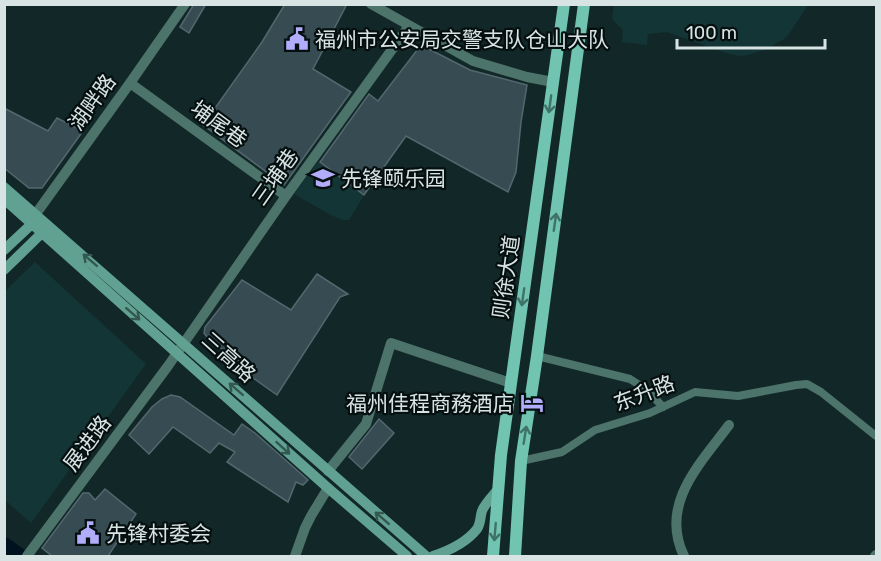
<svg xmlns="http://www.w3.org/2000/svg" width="881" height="561" viewBox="0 0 881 561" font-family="Rubik,'Noto Sans SC',sans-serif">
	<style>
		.built { fill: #143535 }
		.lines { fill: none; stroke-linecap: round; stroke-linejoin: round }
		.river { stroke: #00121f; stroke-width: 18 }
		.building { fill: #374c52; stroke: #52686e; stroke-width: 1.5 }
		.minor { stroke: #4d746a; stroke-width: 8 }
		.tertiary { stroke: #4d746a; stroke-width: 10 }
		.secondary { stroke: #61a192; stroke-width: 10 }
		.primary { stroke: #70c4b1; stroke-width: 12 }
		.oneway { stroke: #407368 }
		.oneway2 { stroke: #345850 }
		.labels { text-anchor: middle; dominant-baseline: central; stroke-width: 4.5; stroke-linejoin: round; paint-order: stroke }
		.poi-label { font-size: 21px; fill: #d7e4e3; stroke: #060f0f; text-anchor: start }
		.street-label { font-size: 21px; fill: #d7e4e3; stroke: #060f0f }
	</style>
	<rect width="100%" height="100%" fill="#122828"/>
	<!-- built -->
	<path class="built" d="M688,4L696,6L697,4L808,5L789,34L784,39L764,50L747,55L741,56L726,53L667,32L648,34L647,45L622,42L623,30L612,19L614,5Z
		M318,162L364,195L349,220H342L331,215L294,194Z
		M35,262L146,364L31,523L5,500L4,292Z"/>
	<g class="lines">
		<!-- river -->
		<path class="river" d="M4,546L18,556"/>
	</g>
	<!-- building -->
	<path class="building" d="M194,4H206L189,33L180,27Z
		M285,4H347L313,69L351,92L284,185L203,125L262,42Z
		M421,45L470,70L527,85L521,122L516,172L508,192L406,136L364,195L320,162L369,94L378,101Z
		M4,108L48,131L57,118L83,131L42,188H29L4,168Z
		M317,274L348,294L340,297L277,395L246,373L250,368L210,341L204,333L205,327L242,280L291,310Z
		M171,395L180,397L234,435L242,424L255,433L308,480L303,485L296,482L288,502L227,462L235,452L219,443L210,453L173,427L149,454L129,435L152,407L162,399Z
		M379,419L394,433L362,469L349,457Z
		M105,489L136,514L108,556H52L42,548L83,493H89L95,500Z"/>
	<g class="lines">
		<!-- minor -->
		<path class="minor" d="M537,356L630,379L647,390L663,407
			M521,461L562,452L595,430L650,413L695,392L738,396L796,385L807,384L821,392L876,436"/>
		<!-- tertiary -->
		<path class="tertiary" d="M371,4L473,61L527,77L553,82
			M130,83L286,196
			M30,222L130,83L185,4
			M328,471L366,424L391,343L511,383
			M27,556L168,366L286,196L409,26
			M295,556L305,528L311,516L328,488
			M684,556C659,504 700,464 729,425
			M875,556L876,555"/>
		<!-- secondary -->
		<path class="secondary" d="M4,187L426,556
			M4,199L328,488L407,556
			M4,250L35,221
			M4,270L45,230
			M433,556C448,551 467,542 477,529C481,523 480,517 482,511C485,503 494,495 499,488"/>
		<!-- primary -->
		<path class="primary" d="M493,556L501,455L564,4
			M515,556L521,461L537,356L584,4"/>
	</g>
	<!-- one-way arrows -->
	<defs><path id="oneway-shaft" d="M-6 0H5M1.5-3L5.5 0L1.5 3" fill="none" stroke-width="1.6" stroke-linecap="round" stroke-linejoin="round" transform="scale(1.5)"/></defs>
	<g class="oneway">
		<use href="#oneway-shaft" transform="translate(550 104) rotate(98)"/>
		<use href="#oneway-shaft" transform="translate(555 222) rotate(-82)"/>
		<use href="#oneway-shaft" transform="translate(523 297) rotate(98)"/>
		<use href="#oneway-shaft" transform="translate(525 435) rotate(-81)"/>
		<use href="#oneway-shaft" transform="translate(495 532) rotate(95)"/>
	</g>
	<g class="oneway2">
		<use href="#oneway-shaft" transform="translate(90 260) rotate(-139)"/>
		<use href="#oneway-shaft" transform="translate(133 314) rotate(41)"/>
		<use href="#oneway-shaft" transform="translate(236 389) rotate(-139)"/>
		<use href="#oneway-shaft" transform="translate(283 448) rotate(42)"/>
		<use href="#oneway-shaft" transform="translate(382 518) rotate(-139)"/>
	</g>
	<!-- icons -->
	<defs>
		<g id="civic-bare" transform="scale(1.8)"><path d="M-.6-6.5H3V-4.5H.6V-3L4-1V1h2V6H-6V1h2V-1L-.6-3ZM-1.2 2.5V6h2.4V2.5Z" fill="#b1adfa" stroke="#060f0f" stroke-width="2.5" paint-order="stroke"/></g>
		<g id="school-bare" transform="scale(1.8)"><path d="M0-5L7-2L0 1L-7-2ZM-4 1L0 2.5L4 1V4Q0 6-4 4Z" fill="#b1adfa" stroke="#060f0f" stroke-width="2.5" paint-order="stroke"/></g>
		<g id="hotel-bare" transform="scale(1.8)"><path d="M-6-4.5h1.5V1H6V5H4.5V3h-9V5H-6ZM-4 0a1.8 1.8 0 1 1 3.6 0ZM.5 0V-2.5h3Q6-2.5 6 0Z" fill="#b1adfa" stroke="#060f0f" stroke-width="2.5" paint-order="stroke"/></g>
	</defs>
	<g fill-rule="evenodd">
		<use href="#civic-bare" x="297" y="39"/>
		<use href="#school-bare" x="323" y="178"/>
		<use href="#hotel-bare" x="532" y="403"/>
		<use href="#civic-bare" x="88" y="533"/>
	</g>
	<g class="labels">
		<!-- poi labels -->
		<g class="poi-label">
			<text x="315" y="39">福州市公安局交警支队仓山大队</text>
			<text x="341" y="178">先锋颐乐园</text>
			<text x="514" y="403" text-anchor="end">福州佳程商務酒店</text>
			<text x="106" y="533">先锋村委会</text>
		</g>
		<!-- street labels -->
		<g class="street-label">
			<text transform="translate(92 102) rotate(-54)">湖畔路</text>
			<text transform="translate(219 124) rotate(36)">埔尾巷</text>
			<text transform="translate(275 177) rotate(-55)">三埔巷</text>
			<text transform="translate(506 277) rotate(-82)">则徐大道</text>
			<text transform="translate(229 357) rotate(42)">三高路</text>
			<text transform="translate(644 393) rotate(-21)">东升路</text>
			<text transform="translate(87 443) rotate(-53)">展进路</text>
		</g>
	</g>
	<!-- border -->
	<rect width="881" height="561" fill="none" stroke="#d7e4e3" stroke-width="12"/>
	<!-- scale -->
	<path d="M677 39v9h148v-9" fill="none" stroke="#d7e4e3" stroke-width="3"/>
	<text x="686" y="39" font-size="18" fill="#d7e4e3" stroke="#060f0f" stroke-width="4.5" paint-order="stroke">100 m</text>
</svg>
